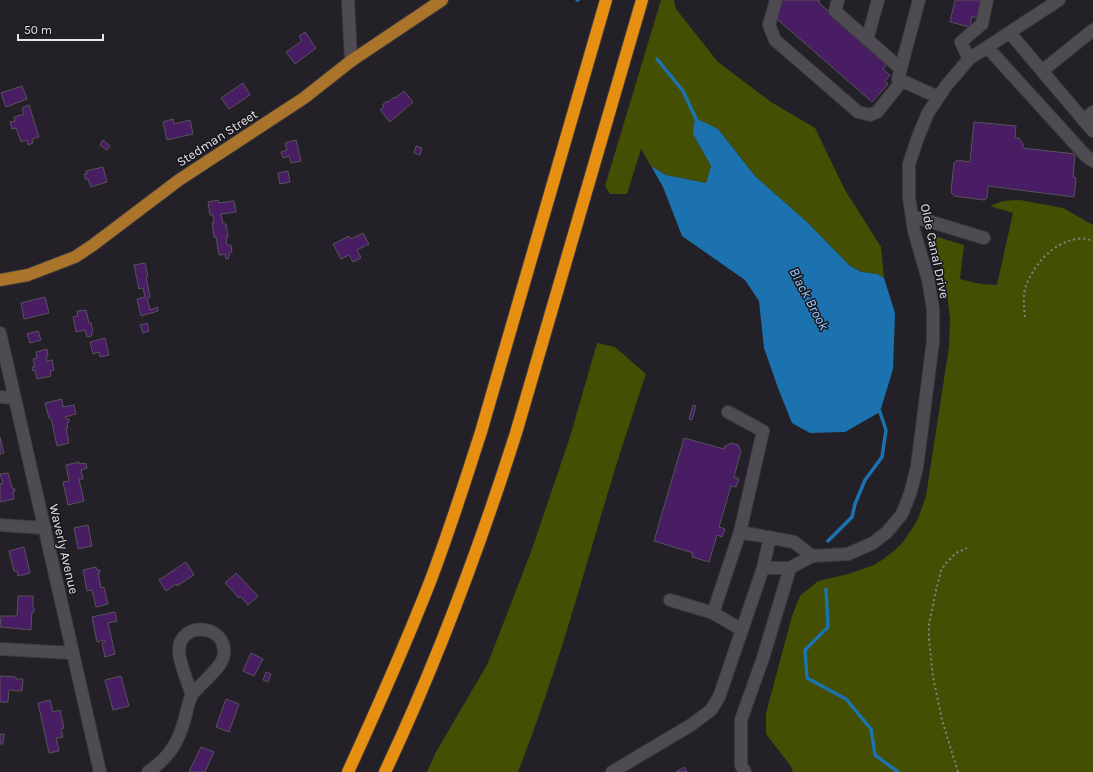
<svg xmlns="http://www.w3.org/2000/svg" width="1093" height="772" viewBox="0 0 1093 772" font-family="Karla,sans-serif">
	<style>
		.green { fill: #444f03 }
		.water { fill: #1c72ae }
		.lines { fill: none; stroke-linecap: round; stroke-linejoin: round }
		.stream { stroke: #1c72ae; stroke-width: 3.5 }
		.building { fill: #481d64; stroke: #57535b }
		.minor-casing { stroke: #3d3a3f; stroke-width: 14 }
		.major-casing { stroke: #3d3a3f; stroke-width: 14 }
		.highway-casing { stroke: #3d3a3f; stroke-width: 14 }
		.path { stroke: #848187; stroke-width: 2; stroke-dasharray: 2 3; stroke-linecap: butt }
		.minor { stroke: #4f4b53; stroke-width: 12 }
		.major { stroke: #aa742b; stroke-width: 12 }
		.highway { stroke: #e68f11; stroke-width: 12 }
		.labels { text-anchor: middle; dominant-baseline: central; stroke-width: 3; stroke-linejoin: round; paint-order: stroke }
		.street-label { font-size: 13px; fill: #e9e6eb; stroke: #1a161d }
		.water-label { font-size: 14px; font-style: italic; fill: #93ccfd; stroke: #1a161d }
	</style>
	<rect width="100%" height="100%" fill="#232027"/>
	<!-- green -->
	<path class="green" d="M661,0H674L676,9L718,62L771,102L815,128L845,190L881,247L884,278L877,274L863,272L850,266L807,222L755,176L718,129L693,134L711,166L706,183L666,175L651,166L641,149L627,194H610L605,186Z
		M1020,200L1063,208L1093,225V772H793L790,765L766,734V713L792,616L800,596L818,581L848,574L874,565L882,560L895,550L903,542L917,521L926,496L949,347L950,319L947,293L942,265L931,235L964,245L960,279L981,284L997,285L1013,213L990,206L1003,201Z
		M597,343L615,347L646,374C635,406 625,438 615,469C584,571 557,673 518,772H427L436,752L488,663L532,549L570,437Z"/>
	<!-- water -->
	<path class="water" d="M695,118L718,129L755,176L807,222L850,266L862,272L877,274L884,278L895,313L893,369L880,412L845,432L810,433L792,423L778,388L764,348L759,301L745,280L682,236L663,187L651,166L666,175L706,183L711,166L693,134Z"/>
	<g class="lines">
		<!-- stream -->
		<path class="stream" d="M577,0H578
			M657,59L683,91L697,121
			M828,541L852,517L855,504L865,480L882,457L886,430L880,412L877,410
			M826,589L828,627L805,650L807,678L846,699L871,729L875,755L898,772"/>
	</g>
	<!-- building -->
	<path class="building" d="M782,0H819V3L888,63L883,69L890,75L885,81L888,84L872,102L777,19Z
		M955,0H981L977,18L972,16L970,27L950,22Z
		M305,32L316,48L295,64L286,52L302,41L299,36Z
		M243,83L250,95L229,109L221,98Z
		M22,86L27,99L6,107L1,93Z
		M404,91L413,102L390,122L380,110L384,107L382,105L387,101L388,102L394,97L395,98Z
		M29,105L39,137L32,139L33,143L28,145L27,140L21,142L16,128L12,129L10,122L15,121L14,117L24,114L22,108Z
		M173,119L174,124L190,120L193,134L167,140L163,122Z
		M974,122L1016,126L1015,138H1019L1023,144V148L1075,154L1073,177L1076,178L1074,197L988,186L987,198L984,200L954,196L951,192L954,163L957,160L970,162Z
		M103,140L110,146L107,150L100,145Z
		M296,140L301,161L291,163L289,156L283,158L281,152L287,150L285,143Z
		M416,146L422,148L420,155L414,153Z
		M103,167L107,182L91,187L88,179L86,180L84,174H87L86,171Z
		M288,171L290,182L280,184L278,173Z
		M218,200L219,203L234,201L236,212L221,214L223,224H226L228,237H226L227,245H231L232,252L229,253V258L226,259L225,254L219,255L216,237H214L212,223H214L213,215H210L208,202Z
		M363,233L369,244L357,250L361,258L353,262L349,255L341,259L333,244L349,236L351,239Z
		M145,263L148,276L146,277L150,297L147,298L150,310L158,307V311L141,316L137,299L145,297L143,288L139,289L134,265Z
		M45,297L49,313L24,319L21,303Z
		M86,310L89,323H91L93,332L91,333L92,336L87,337L85,330L76,332L73,317L78,316L77,311Z
		M147,323L149,331L143,333L140,325Z
		M38,331L41,340L30,343L27,334Z
		M105,338L109,355L100,357L99,352L93,354L90,342Z
		M47,349L48,356H46L47,361L52,360L54,370L50,371L51,376L37,379L35,370L33,371L32,367H35L33,359L37,358L36,352Z
		M62,399L63,407L74,405L76,414L65,417L66,419H69V422L67,423L68,428H66L69,443L57,446L51,418H49L45,403Z
		M693,405L696,406L692,420L689,419Z
		M0,437L4,453L0,454Z
		M684,438L724,449L725,446L732,443L738,445L741,451L734,477L739,479L736,487L731,486L719,527L725,529L722,537L717,535L709,562L692,557L693,553L654,541Z
		M79,462V464L86,463L87,468L81,470L83,479H79L84,501L68,505L63,482L69,481L66,465Z
		M8,473L12,488L15,489V491L13,492L14,499L0,502V484L3,483L0,474Z
		M88,525L92,546L78,549L74,528Z
		M24,547L30,573L18,576L17,571H14L9,551Z
		M186,562L194,575L177,586L176,584L166,591L159,580Z
		M96,567L97,570H100V573H98L101,588L104,587L108,604L96,607L92,590L87,591L83,570Z
		M236,573L258,596L248,605L240,596L239,598L225,583Z
		M18,596H33V608H34V612H32L31,630L0,627L1,616H17Z
		M115,612L117,621L108,623L115,654L105,657L102,643L105,642L104,640L97,642L92,617Z
		M251,653L263,659L254,676L243,671Z
		M266,672L271,674L268,682L263,680Z
		M0,676L16,677V679H23L22,691L9,690L8,702H0Z
		M121,676L129,706L113,710L105,680Z
		M226,699L239,704L229,732L216,727Z
		M50,700L53,712L60,710L64,728L61,729L63,737L56,738L59,751L49,753L38,703Z
		M0,734H4L3,744H0Z
		M201,747L214,752L205,772H189Z
		M684,767L687,772H676Z"/>
	<g class="lines">
		<!-- minor casing -->
		<g class="minor-casing">
			<path id="minor" d="M348,0L351,61
				M776,0L769,25L775,40L858,112L870,115L877,112L902,81
				M838,0L835,11L901,69
				M919,0L898,79L938,97
				M1093,30L1042,71L1093,131
				M1010,33L1042,71
				M867,40L878,0
				M987,47L1086,156L1093,161
				M969,59L961,42L982,24L987,0
				M1083,120L1093,112
				M912,216L984,238
				M0,333L100,772
				M0,397L15,398
				M728,412L763,431L740,532L794,542L812,556
				M0,525L45,528
				M740,532L713,613L742,630
				M763,568H790L812,556L848,554L873,543L887,532L902,514L910,494L917,467L933,341V309L928,279L914,231L909,197V164L918,137L928,113L946,86L969,59L1059,0
				M670,600L713,613
				M0,649L73,653
				M148,772C169,757 178,744 185,718C187,711 188,702 192,695C193,692 196,690 198,688C205,680 220,668 223,658C232,625 179,618 179,651C179,662 188,683 192,695
				M612,772L691,725L711,710L719,697L742,630L763,568L770,537
				M745,772L741,765V720L763,658L790,568"/>
		</g>
		<!-- major casing -->
		<g class="major-casing">
			<path id="major" d="M0,280L28,275L75,257L93,245L179,180L304,98L351,61L442,0"/>
		</g>
		<!-- highway casing -->
		<g class="highway-casing">
			<path id="highway" d="M348,772C376,711 403,650 428,587C448,536 464,484 481,432L606,0
				M385,772C437,662 479,549 516,433L642,0"/>
		</g>
		<!-- path -->
		<path class="path" d="M1025,317C1024,308 1023,298 1025,289C1032,266 1053,242 1077,239C1083,238 1088,239 1093,241
			M958,772L942,720L933,677L929,639V624L937,586L941,571L945,564L956,553L967,548"/>
		<!-- minor -->
		<use href="#minor" class="minor"/>
		<!-- major -->
		<use href="#major" class="major"/>
		<!-- highway -->
		<use href="#highway" class="highway"/>
	</g>
	<g class="labels">
		<!-- street labels -->
		<g class="street-label">
			<text transform="translate(217 138) rotate(-33)">Stedman Street</text>
			<text transform="translate(935 251) rotate(78)">Olde Canal Drive</text>
			<text transform="translate(64 549) rotate(77)">Waverly Avenue</text>
		</g>
		<!-- water labels -->
		<g class="water-label">
			<text transform="translate(809 299) rotate(62)">Black Brook</text>
		</g>
	</g>
	<!-- scale -->
	<path d="M18 34v6h85v-6" fill="none" stroke="#e9e6eb" stroke-width="2"/>
	<text x="24" y="34" font-size="12" fill="#e9e6eb" stroke="#1a161d" stroke-width="3" paint-order="stroke">50 m</text>
</svg>
